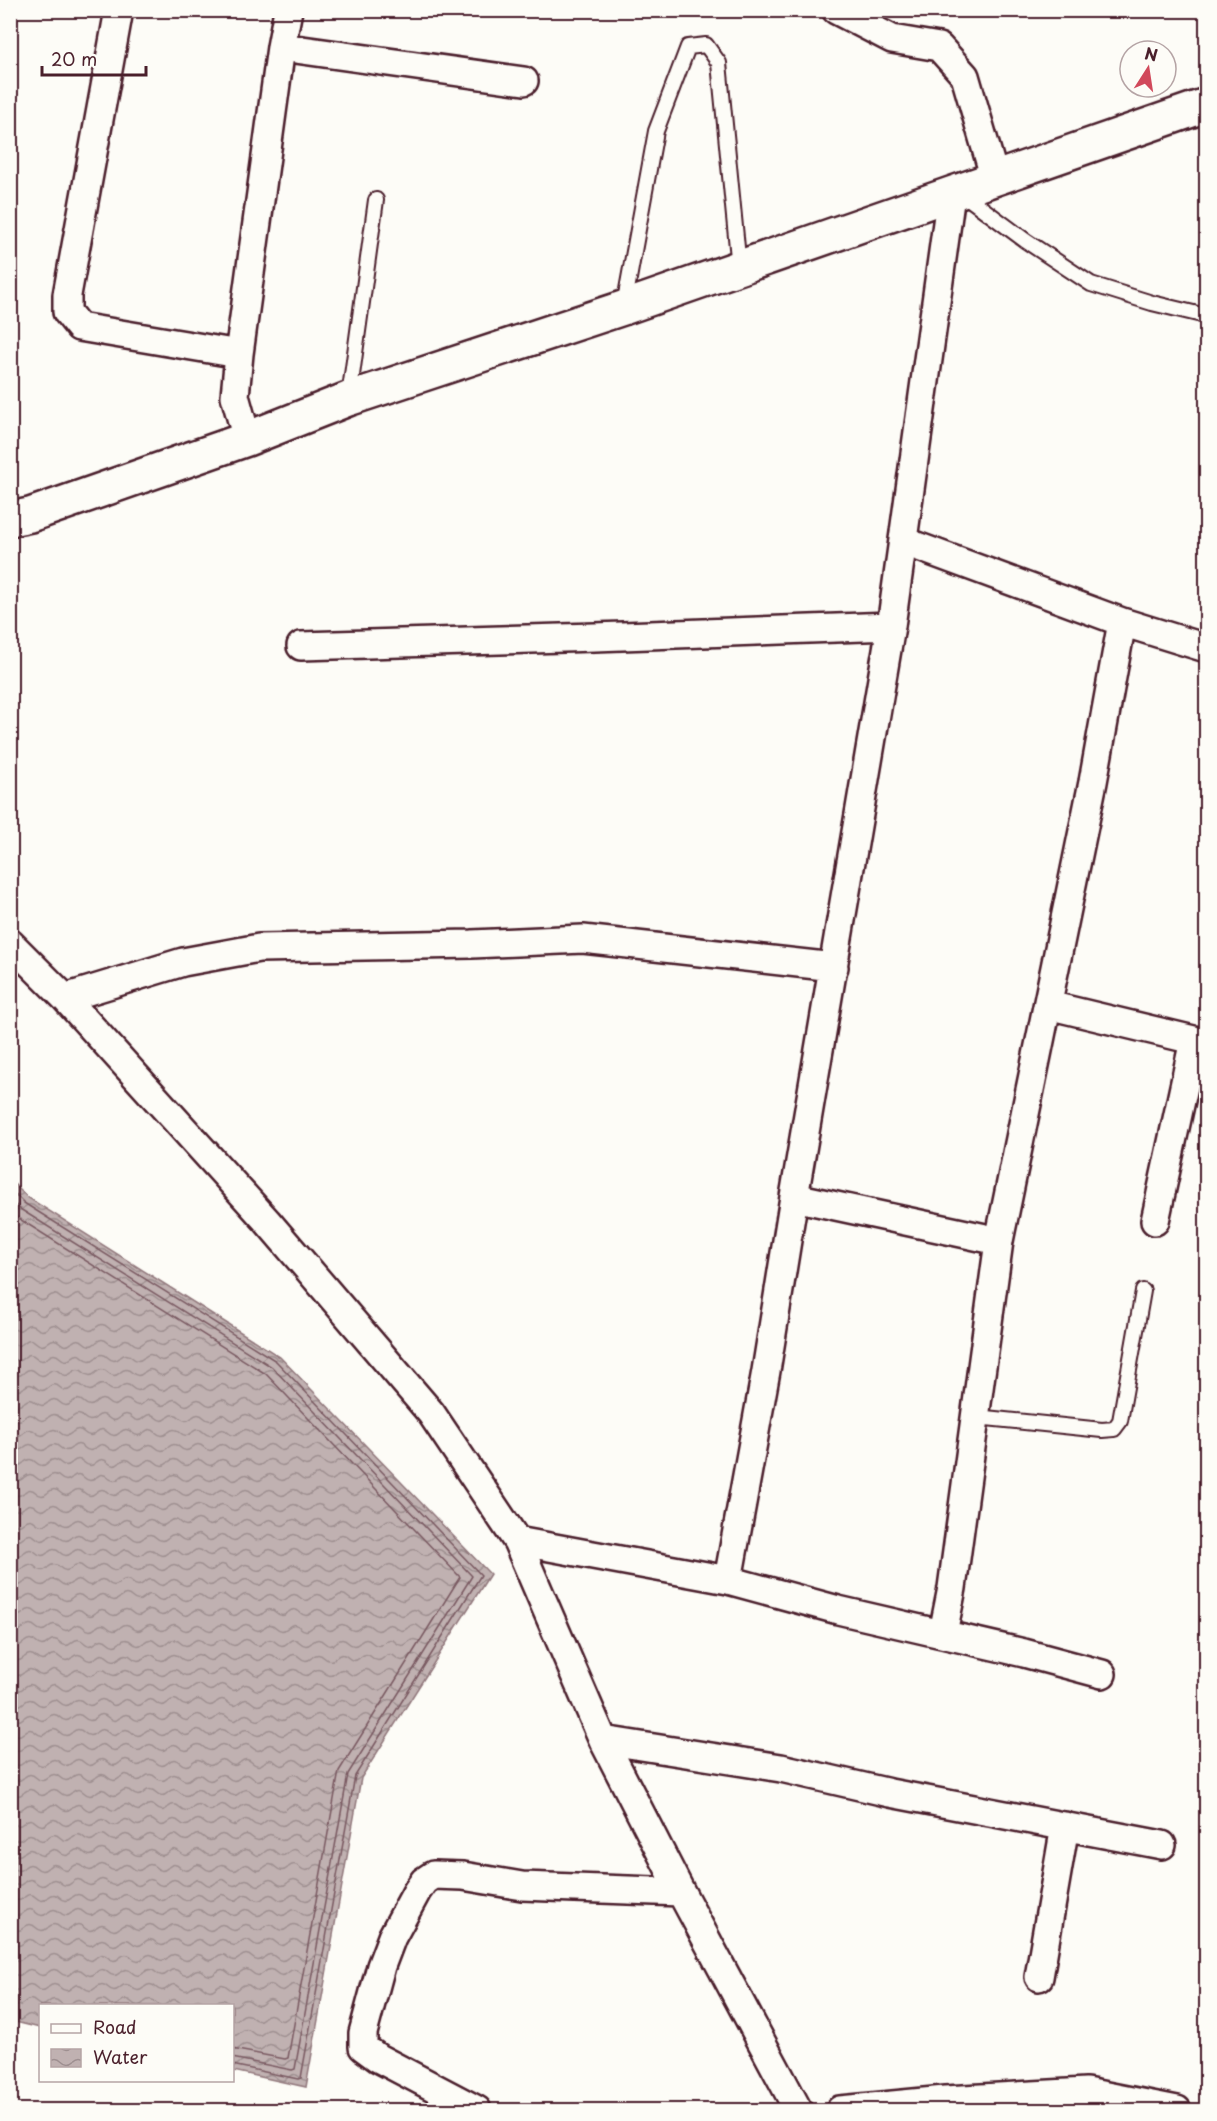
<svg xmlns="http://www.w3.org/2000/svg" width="1217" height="2121" viewBox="0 0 1217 2121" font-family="'Playpen Sans',sans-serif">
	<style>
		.water { fill: url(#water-waves); stroke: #91777b; stroke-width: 1.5 }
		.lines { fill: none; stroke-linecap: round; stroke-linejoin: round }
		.shore { stroke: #795961; stroke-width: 1.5 }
		.lane-casing { stroke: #4a1f2b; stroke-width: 18 }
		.street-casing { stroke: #4a1f2b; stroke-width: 32 }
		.secondary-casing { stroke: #4a1f2b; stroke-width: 38 }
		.lane { stroke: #fdfcf7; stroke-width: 14 }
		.street { stroke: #fdfcf7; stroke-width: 27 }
		.secondary { stroke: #fdfcf7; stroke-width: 33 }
	</style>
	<defs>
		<pattern id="water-waves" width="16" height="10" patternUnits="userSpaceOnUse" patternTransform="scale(1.5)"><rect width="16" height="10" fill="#c0b1b1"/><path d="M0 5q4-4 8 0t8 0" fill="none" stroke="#9e8f90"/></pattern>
	</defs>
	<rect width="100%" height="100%" fill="#fdfcf7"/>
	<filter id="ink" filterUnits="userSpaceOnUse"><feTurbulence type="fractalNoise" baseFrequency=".0167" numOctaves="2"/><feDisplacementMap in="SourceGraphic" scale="12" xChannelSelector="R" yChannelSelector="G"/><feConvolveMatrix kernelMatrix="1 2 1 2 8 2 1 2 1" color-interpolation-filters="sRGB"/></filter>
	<g filter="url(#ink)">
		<!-- water -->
		<path class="water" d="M10,1180L27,1197L280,1357L490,1574L361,1778L306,2087L233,2071L232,2006H40V2028L11,2021Z"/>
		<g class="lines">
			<!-- shore -->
			<path class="shore" d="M10,1189L24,1203L276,1361L481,1575L355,1776L301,2078L298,2079L232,2065
				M10,1200L20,1209L272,1367L472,1576L348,1774L295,2069L292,2070L232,2058
				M10,1213L266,1374L460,1577L339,1771L288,2058L285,2059L232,2049"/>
			<!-- lane casing -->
			<g class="lane-casing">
				<path id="lane" d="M960,192L1026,241L1091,284L1152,303L1206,316
					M624,306L656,131L688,47L706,45L719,63L739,268
					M349,397L376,200
					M976,1417L1102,1430L1114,1429L1120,1421L1143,1291"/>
			</g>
			<!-- street casing -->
			<g class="street-casing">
				<path id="street" d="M119,10L67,295V312L79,327L239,354
					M836,10L892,39L939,47L965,76L995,179
					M281,47L524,81
					M247,439L235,396L239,354L281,47L288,10
					M903,541L1122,622L1206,648
					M301,646L595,637L891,626
					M10,943L65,998L267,1221L431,1413L517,1541L603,1740L681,1892L798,2110
					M65,998L183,962L259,948L472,944L583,939L834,967
					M1048,1005L1206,1043
					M794,1197L999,1241
					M1155,1221L1194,1040
					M517,1541L728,1580L838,1610L1024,1653L1102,1674
					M728,1580L766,1371L794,1197L891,626L951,194
					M943,1633L952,1588L999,1241L1093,782L1122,622
					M603,1740L781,1768L890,1793L1162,1845
					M1039,1977L1065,1826
					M477,2110L378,2058L363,2047V2033L381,1966L392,1937L417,1891L424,1881L433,1875L463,1876L522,1886L681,1892
					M840,2110L945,2100L1086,2092L1177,2110"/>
			</g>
			<!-- secondary casing -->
			<g class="secondary-casing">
				<path id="secondary" d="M10,519L30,515L247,439L348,399L623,308L1206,105"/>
			</g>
			<!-- lane -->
			<use href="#lane" class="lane"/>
			<!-- street -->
			<use href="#street" class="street"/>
			<!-- secondary -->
			<use href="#secondary" class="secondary"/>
		</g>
	</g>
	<!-- margin -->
	<rect width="1217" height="2121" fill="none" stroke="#fdfcf7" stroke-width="36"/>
	<rect x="18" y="18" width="1181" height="2085" fill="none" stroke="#4a1f2b" stroke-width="2" filter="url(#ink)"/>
	<!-- legend -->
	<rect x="39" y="2004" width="195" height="78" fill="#fdfcf7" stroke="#b5a4a5" stroke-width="1.5"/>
	<rect x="51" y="2024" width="30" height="9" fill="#fdfcf7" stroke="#b5a4a5" stroke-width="1.5"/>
	<text x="93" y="2034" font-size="18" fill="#4a1f2b">Road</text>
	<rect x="51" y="2049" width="30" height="18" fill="url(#water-waves)" stroke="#b5a4a5" stroke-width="1.5"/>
	<text x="93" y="2064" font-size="18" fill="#4a1f2b">Water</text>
	<!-- north arrow -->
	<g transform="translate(1148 69) rotate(12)"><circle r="28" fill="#fdfcf7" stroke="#b5a4a5" stroke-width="1.5"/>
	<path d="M0-4.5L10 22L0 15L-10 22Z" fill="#d1495b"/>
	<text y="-9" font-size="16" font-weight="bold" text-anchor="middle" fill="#4a1f2b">N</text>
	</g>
	<!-- scale -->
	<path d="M42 66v9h104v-9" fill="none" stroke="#4a1f2b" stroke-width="3"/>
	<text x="51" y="66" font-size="18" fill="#4a1f2b" stroke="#fdfcf7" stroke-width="4.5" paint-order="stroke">20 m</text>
</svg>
